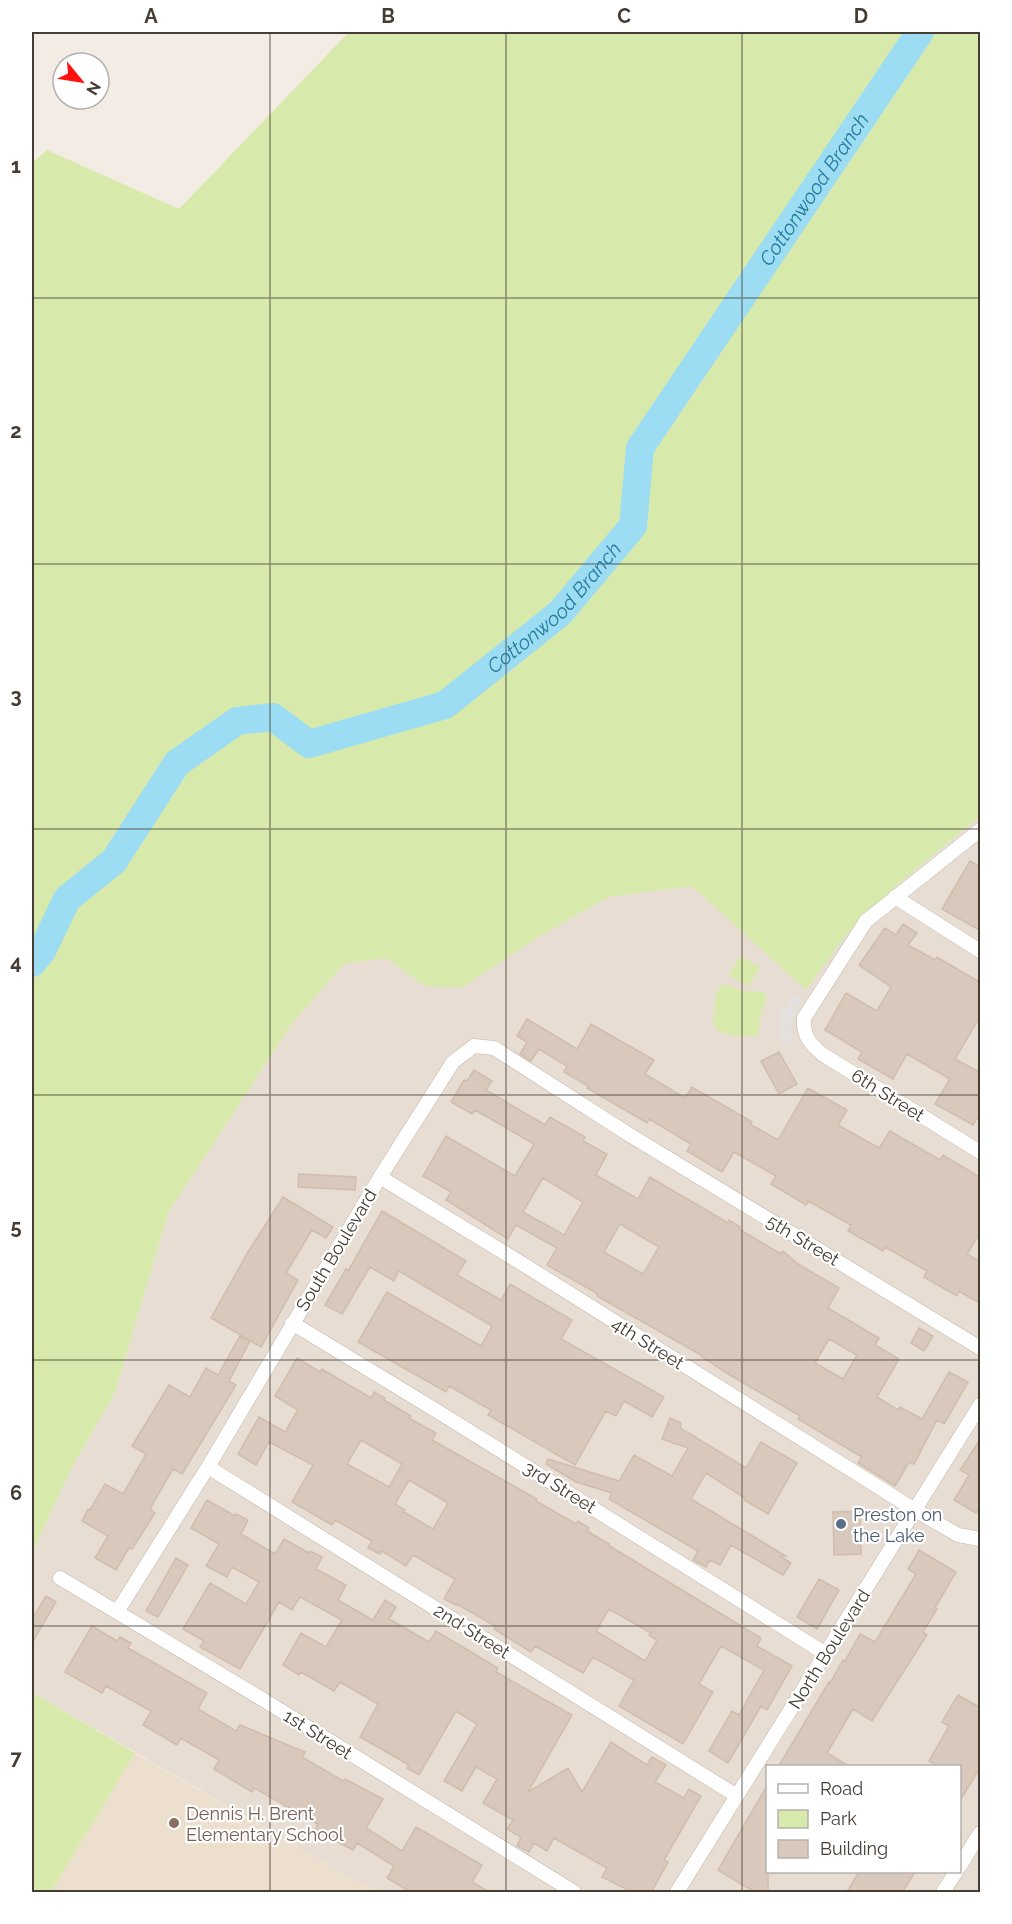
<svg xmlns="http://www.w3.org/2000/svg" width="1012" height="1924" viewBox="0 0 1012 1924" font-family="Raleway,sans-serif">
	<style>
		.residential { fill: #e7ddd2; fill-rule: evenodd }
		.education { fill: #eddfcd }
		.green { fill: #d7eaab }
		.parking { fill: #e3e0dd }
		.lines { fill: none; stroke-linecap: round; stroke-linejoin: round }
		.river { stroke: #9dddf3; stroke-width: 28 }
		.building { fill: #d8c9bc; stroke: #d0bdac; stroke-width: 1.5; fill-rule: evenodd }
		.street-casing { stroke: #c2b6a9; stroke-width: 15 }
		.street { stroke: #fff; stroke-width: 14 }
		.grid { fill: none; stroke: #453c34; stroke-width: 1.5; stroke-opacity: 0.55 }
		.service-dot { fill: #5c6f8a; stroke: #fff; stroke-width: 2 }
		.education-dot { fill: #8d6e63; stroke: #fff; stroke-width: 2 }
		.labels { text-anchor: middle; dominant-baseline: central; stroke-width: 4.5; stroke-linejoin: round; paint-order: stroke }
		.street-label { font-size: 18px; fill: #453c34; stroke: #fff }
		.service-label { font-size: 18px; fill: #4e5e75; stroke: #fff; text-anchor: start }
		.education-label { font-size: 18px; fill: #785e54; stroke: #fff; text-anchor: start }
		.water-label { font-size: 20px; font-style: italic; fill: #257c9d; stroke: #fff }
		.neatline { fill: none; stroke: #453c34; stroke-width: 2 }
		.grid-label { font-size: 20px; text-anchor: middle; font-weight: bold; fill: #453c34 }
	</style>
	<rect width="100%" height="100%" fill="#f3ece4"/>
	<!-- residential -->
	<path class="residential" d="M980,816V1892H375L32,1692V1553L71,1469L115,1393L168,1213L291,1025L344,964L386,958L425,986L540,936L609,897L692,886L806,989L845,936L897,885ZM768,1766H960V1872H768Z"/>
	<!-- education -->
	<path class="education" d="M135,1753L375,1892H51Z"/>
	<!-- green -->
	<path class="green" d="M349,32H980V816L897,885L845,936L806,990L692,886L609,897L540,936L461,988L425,986L386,958L344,964L291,1025L168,1213L115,1393L71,1469L32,1553V163L47,150L179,209Z
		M740,956L760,967L749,986L729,975Z
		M722,985C731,984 737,990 746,991C753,992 759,991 766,993C767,1002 763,1007 761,1014C759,1022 760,1028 757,1036C746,1036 715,1038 713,1022C713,1018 715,1012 715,1008C715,997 714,993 722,985Z
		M32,1692L135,1753L51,1892H32Z"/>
	<!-- parking -->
	<path class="parking" d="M792,994L802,1000L794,1014L791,1027L793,1041L783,1045L779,1027L781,1011Z"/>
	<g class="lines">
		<!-- river -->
		<path class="river" id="s1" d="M32,963L42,951L67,899L114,861L177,763L237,721L273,717L309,744L445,705L560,613L633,526L640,448L920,32"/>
	</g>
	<!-- building -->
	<path class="building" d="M970,861L981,867V931L942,909Z
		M903,924L917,933L908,945L935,960L937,957L981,983V1015L955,1059L981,1073V1112L973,1125L935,1104L950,1079L907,1054L893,1079L858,1059L862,1052L825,1030L846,993L877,1011L891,987L859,965L885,928L896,935Z
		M527,1019L577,1049L591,1024L654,1060L645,1074L685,1098L692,1087L752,1122L750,1124L778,1140L808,1088L847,1110L838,1125L879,1148L890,1131L940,1160L943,1155L981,1178V1231L967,1254L981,1262V1304L959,1291L957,1296L924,1277L927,1271L885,1247L883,1251L848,1231L851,1225L808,1201L806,1205L771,1184L776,1176L734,1152L722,1172L687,1151L691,1144L649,1119L647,1123L587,1088L588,1086L564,1072L567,1066L539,1049L531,1061L520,1054L527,1042L517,1036Z
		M779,1052L797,1084L779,1094L761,1061Z
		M474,1070L492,1081L486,1090L545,1125L550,1117L585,1137L583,1141L607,1154L596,1175L638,1199L650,1177L728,1223L729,1220L740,1227L739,1229L781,1254L783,1251L798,1264L839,1288L828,1308L879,1338L875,1345L899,1359L877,1397L898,1410L900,1407L922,1419L949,1372L968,1382L944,1424L937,1420L914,1464L909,1462L895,1486L858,1463L862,1457L798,1419L800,1416L725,1372L701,1356V1355L597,1296L598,1294L547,1265L557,1248L516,1225L508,1239L446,1200L451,1192L423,1176L446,1136L515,1176L534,1144L475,1110L472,1114L451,1102L464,1080L467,1081ZM543,1178L583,1202L564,1235L523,1212ZM620,1224L659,1247L643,1274L604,1252ZM829,1339L857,1355L843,1379L815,1363Z
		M299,1174L356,1177L355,1190L298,1187Z
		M283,1197L333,1227L326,1238L312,1230L286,1273L298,1280L261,1347L211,1318L248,1252Z
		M382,1211L466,1261L457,1275L501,1300L510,1284L572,1320L561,1339L664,1397L652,1417L624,1401L616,1416L606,1411L575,1465L488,1415L491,1410L449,1386L446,1392L358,1342L387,1292L481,1346L492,1326L399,1271L394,1281L370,1267L342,1314L325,1305L346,1269L348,1271Z
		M919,1328L933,1336L924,1351L911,1343Z
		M240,1336L250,1341L229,1381L236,1385L182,1474L173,1469L150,1509L155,1513L132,1549L129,1548L116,1570L95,1558L108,1536L82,1521L88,1509L90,1510L105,1484L123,1494L146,1454L132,1446L169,1385L190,1397L206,1368L218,1375Z
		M297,1358L320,1372L322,1369L371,1398L374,1392L385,1398L384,1400L411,1416L409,1418L436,1433L432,1440L537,1499L536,1501L576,1524L578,1521L589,1528L587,1531L609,1544L608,1545L761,1638L757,1646L792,1666L767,1710L761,1706L728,1763L709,1751L732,1711L739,1715L764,1670L721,1646L699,1684L713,1692L683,1744L619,1706L634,1680L593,1657L583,1673L535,1646L531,1652L494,1629L495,1626L457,1604L456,1605L444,1599L455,1579L413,1555L406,1566L382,1551L380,1554L368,1548L372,1541L335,1520L332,1525L292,1502L313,1465L269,1442L256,1465L238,1454L259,1417L285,1432L298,1410L275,1396ZM361,1440L402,1464L389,1487L347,1464ZM409,1480L448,1503L433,1529L404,1512L405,1510L395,1504ZM609,1609L651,1633L649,1635L657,1640L645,1661L596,1631Z
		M670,1418L681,1423L680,1428L746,1468L761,1442L797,1463L768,1514L744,1500L745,1498L706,1473L691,1499L786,1556H780L791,1563L783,1575L731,1545L720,1565L710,1560L706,1567L693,1560L698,1551L609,1499L612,1493L576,1482L546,1464L548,1459L619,1481L634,1455L672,1476L688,1448L662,1439Z
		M981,1438V1505L976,1513L954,1500L969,1475L960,1470Z
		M207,1500L235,1516L236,1514L248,1520L241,1534L275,1554L284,1539L309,1553L310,1551L322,1557L316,1569L346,1585L338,1600L373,1620L385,1600L396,1607L389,1619L429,1642L436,1631L498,1668L496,1672L572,1715L528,1792L568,1768L582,1792L611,1742L647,1765L652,1757L666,1765L655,1782L684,1798L689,1789L701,1796L664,1860L668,1862L651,1893H634L602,1877L607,1868L554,1838L547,1851L534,1843L529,1852L517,1846L521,1837L507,1829L513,1820L483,1803L497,1779L476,1767L462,1791L444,1781L477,1724L456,1711L419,1775L407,1768L409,1765L360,1737L378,1704L340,1682L334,1691L301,1672L299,1675L283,1665L301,1633L326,1647L342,1620L300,1597L292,1610L279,1602L240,1669L200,1647L204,1641L183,1629L210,1583L246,1604L259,1582L232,1567L227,1577L206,1566L219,1544L191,1528Z
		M860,1511L861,1554L834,1555L833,1512Z
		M919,1550L956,1572L935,1608L937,1609L923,1632L927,1635L872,1721L853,1709L827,1753L850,1767H778L829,1682L830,1683L843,1660L845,1661L860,1634L875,1642L916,1574L908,1569Z
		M176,1558L188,1565L158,1617L146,1611Z
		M819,1579L839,1590L817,1629L797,1617Z
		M46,1596L56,1602L32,1643V1619Z
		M92,1626L117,1641L120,1637L131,1643L128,1648L207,1693L198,1709L236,1731L240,1725L305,1752L302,1757L343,1781L345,1779L383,1799L366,1828L402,1851L416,1827L482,1865L472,1882L491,1893H412L387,1878L394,1866L357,1843L353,1850L326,1836L315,1830L318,1824L254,1788L252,1792L214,1769L219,1760L181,1738L177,1745L143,1725L151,1711L106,1686L102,1693L65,1672Z
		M958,1695L981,1708V1766L960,1801V1767H939L929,1761L949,1726L942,1722Z
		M768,1784V1893H756L718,1870Z
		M859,1872H915L902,1893H846Z"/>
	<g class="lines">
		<!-- street casing -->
		<g class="street-casing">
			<path id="street" d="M980,830L866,921L804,1018C803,1035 809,1043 822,1054L980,1152
				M895,897L980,951
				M380,1177L526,1266L915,1510L958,1535L980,1539
				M292,1323L437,1411L826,1654
				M208,1467L737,1796
				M60,1578L262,1699L574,1892
				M117,1612L208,1467L380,1177L453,1062L474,1046L494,1048L625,1132L980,1348
				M960,1866L980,1833
				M677,1892L980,1405
				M943,1892L956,1872"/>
		</g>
		<!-- street -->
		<use href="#street" class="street"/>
	</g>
	<!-- grid -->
	<path class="grid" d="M270,32V1892M506,32V1892M742,32V1892M32,298H980M32,564H980M32,829H980M32,1095H980M32,1360H980M32,1626H980"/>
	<!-- markers -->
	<circle class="service-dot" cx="841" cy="1524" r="6"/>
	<circle class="education-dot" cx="174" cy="1823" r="6"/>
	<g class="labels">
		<!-- street labels -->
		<g class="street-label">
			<text transform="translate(888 1095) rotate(32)">6th Street</text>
			<text transform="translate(803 1240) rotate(31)">5th Street</text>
			<text transform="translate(336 1250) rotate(-59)">South Boulevard</text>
			<text transform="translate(648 1343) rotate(32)">4th Street</text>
			<text transform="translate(560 1487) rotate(32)">3rd Street</text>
			<text transform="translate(472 1631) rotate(32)">2nd Street</text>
			<text transform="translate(829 1649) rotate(-58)">North Boulevard</text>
			<text transform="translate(318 1734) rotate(32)">1st Street</text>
		</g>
		<!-- service labels -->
		<g class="service-label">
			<text x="853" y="1514">Preston on<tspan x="853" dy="21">the Lake</tspan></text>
		</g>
		<!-- education labels -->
		<g class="education-label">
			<text x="186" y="1813">Dennis H. Brent<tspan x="186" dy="21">Elementary School</tspan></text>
		</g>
		<!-- water labels -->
		<g class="water-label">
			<text stroke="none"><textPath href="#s1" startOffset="1197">Cottonwood Branch</textPath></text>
			<text stroke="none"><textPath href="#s1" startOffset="693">Cottonwood Branch</textPath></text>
		</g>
	</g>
	<!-- border -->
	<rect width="1012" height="1924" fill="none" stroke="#ffffff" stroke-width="66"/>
	<!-- legend -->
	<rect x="766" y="1765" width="195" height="108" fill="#ffffff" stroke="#b5b1ae" stroke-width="1.5"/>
	<rect x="778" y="1784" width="30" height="9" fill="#ffffff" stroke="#b5b1ae" stroke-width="1.5"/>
	<text x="820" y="1795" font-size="18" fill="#453c34">Road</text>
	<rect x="778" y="1810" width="30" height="18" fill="#d7eaab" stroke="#b5b1ae" stroke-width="1.5"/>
	<text x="820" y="1825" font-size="18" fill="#453c34">Park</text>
	<rect x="778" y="1840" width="30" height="18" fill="#d8c9bc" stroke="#b5b1ae" stroke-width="1.5"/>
	<text x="820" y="1855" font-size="18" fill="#453c34">Building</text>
	<!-- north arrow -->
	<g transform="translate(81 81) rotate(120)"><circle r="28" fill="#ffffff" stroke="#b5b1ae" stroke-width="1.5"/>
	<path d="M0-4.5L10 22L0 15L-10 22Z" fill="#ff100f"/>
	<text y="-9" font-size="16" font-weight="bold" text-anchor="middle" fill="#453c34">N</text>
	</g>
	<rect x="33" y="33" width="946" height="1858" class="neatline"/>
	<g class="grid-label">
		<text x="151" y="23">A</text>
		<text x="388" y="23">B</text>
		<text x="624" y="23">C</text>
		<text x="861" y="23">D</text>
		<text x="16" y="173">1</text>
		<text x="16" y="438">2</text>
		<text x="16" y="703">3</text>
		<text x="16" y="969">4</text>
		<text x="16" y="1234">5</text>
		<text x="16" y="1500">6</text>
		<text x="16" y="1765">7</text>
	</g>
</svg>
